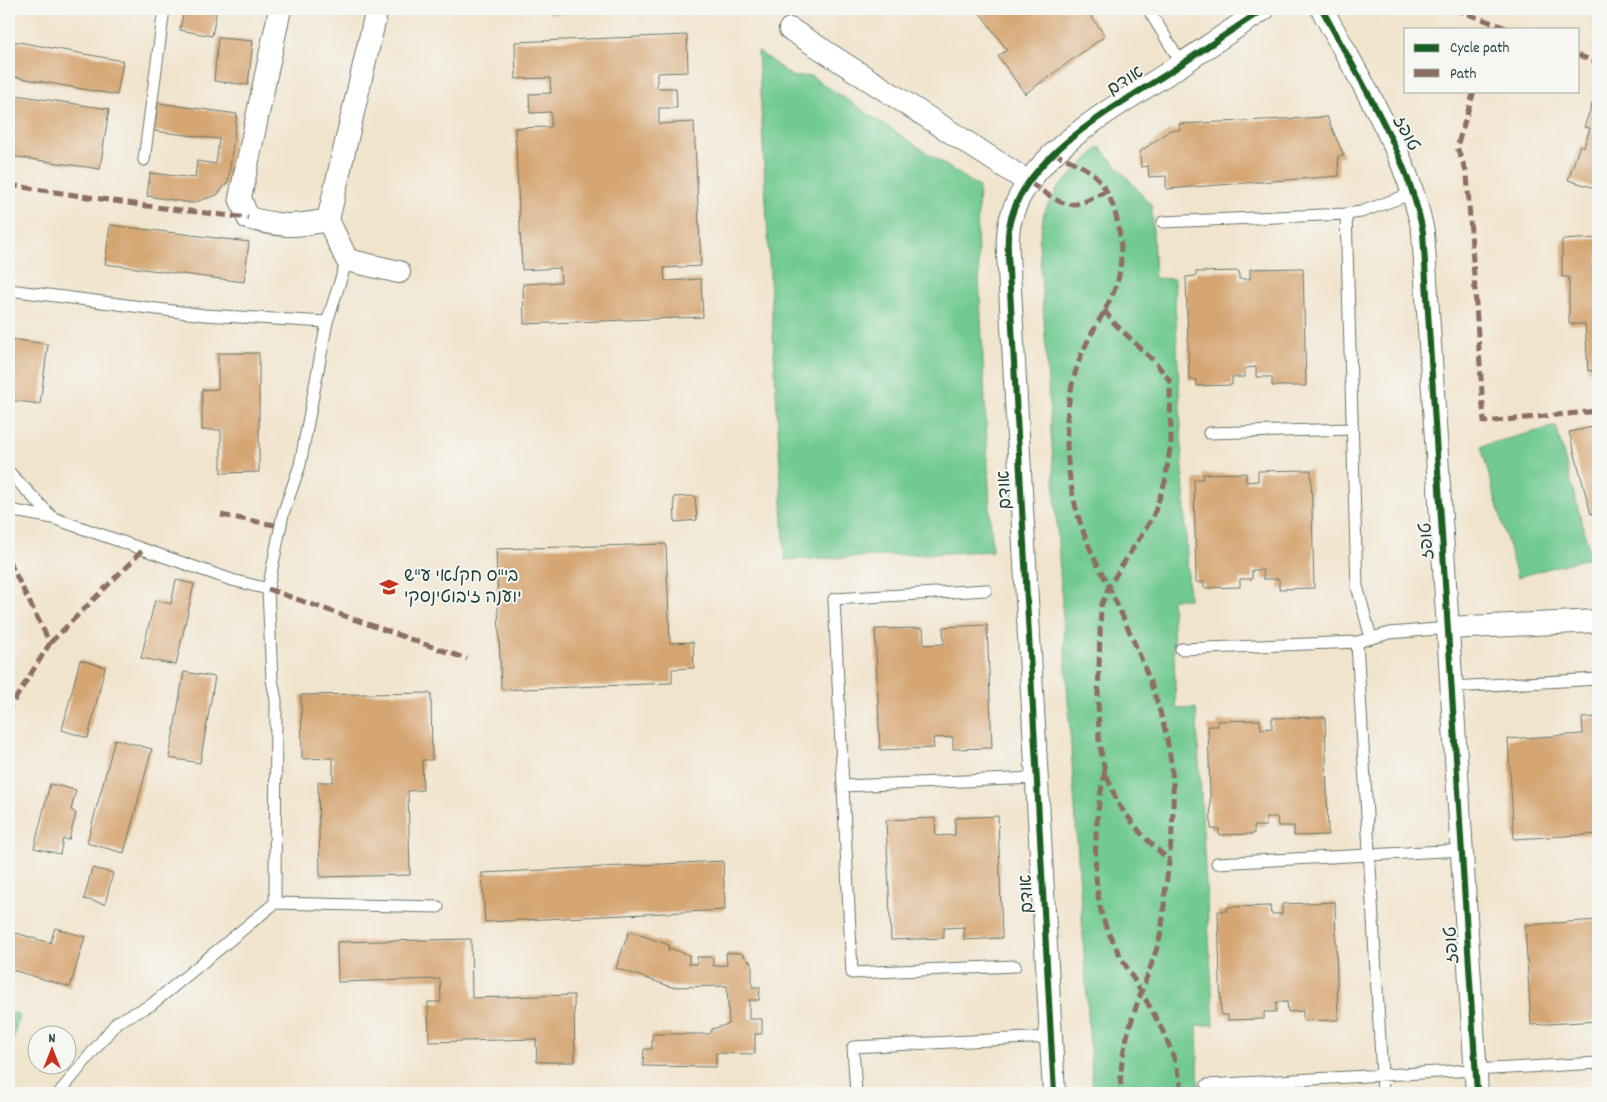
<svg xmlns="http://www.w3.org/2000/svg" width="1607" height="1102" viewBox="0 0 1607 1102" font-family="Dekko,'Playpen Sans Hebrew',sans-serif">
	<style>
		.green { fill: #71ca91; stroke: #488462 }
		.building { fill: #d5a572 }
		.lines { fill: none; stroke-linecap: round; stroke-linejoin: round }
		.lane-casing { stroke: #68776a; stroke-width: 13 }
		.street-casing { stroke: #68776a; stroke-width: 24 }
		.lane { stroke: #fff; stroke-width: 11 }
		.street { stroke: #fff; stroke-width: 22 }
		.quiet { stroke: #8d6e63; stroke-width: 5; stroke-dasharray: 10 5; stroke-linecap: butt }
		.cycleway-casing { stroke: #f6f6f2; stroke-width: 9 }
		.cycleway { stroke: #1b5e20; stroke-width: 6 }
		.labels { text-anchor: middle; dominant-baseline: central; stroke-width: 4; stroke-linejoin: round; paint-order: stroke }
		.street-label { font-size: 18px; fill: #1f3d34; stroke: #f6f6f2 }
		.poi-label { font-size: 18px; fill: #1f3d34; stroke: #f6f6f2; text-anchor: start }
	</style>
	<rect width="100%" height="100%" fill="#f6f6f2"/>
	<filter id="ink" filterUnits="userSpaceOnUse"><feTurbulence type="fractalNoise" baseFrequency=".02" numOctaves="2"/><feDisplacementMap in="SourceGraphic" scale="10" xChannelSelector="R" yChannelSelector="G"/><feConvolveMatrix kernelMatrix="1 2 1 2 8 2 1 2 1" color-interpolation-filters="sRGB"/></filter>
	<filter id="wash" filterUnits="userSpaceOnUse"><feTurbulence type="fractalNoise" baseFrequency=".0096" numOctaves="4" result="noise"/><feDisplacementMap in="SourceGraphic" scale="20" xChannelSelector="R" yChannelSelector="G"/><feGaussianBlur stdDeviation="1.12" result="paint"/><feColorMatrix in="noise" values="0 0 0 0 0 0 0 0 0 0 0 0 0 0 0 0 0 1.4 0 .05"/><feComposite in="paint" operator="in"/></filter>
	<g filter="url(#wash)">
		<rect width="100%" height="100%" fill="#f1e4cd"/>
		<!-- green -->
		<path class="green" d="M758,51L793,77L811,76L979,187L977,232L992,551L785,560Z
			M1100,147L1152,206L1155,278L1174,279L1189,599H1172L1176,709L1196,708L1214,1025H1197L1199,1093H1093L1039,242L1044,212L1058,188Z
			M1556,426L1591,557L1517,577L1481,446Z
			M9,1012L19,1014L9,1059Z"/>
		<g id="blocks">
			<!-- building -->
			<path class="building" d="M122,9H134V12Z
				M184,9H217L212,36L180,30Z
				M551,9H566V13L551,14Z
				M641,9H661V10L642,11Z
				M977,9H1086L1105,36L1025,94L998,56L1007,50Z
				M687,35L688,72L657,73V88H676L677,108H659V124L694,122L701,266L664,268L665,281L701,279L703,317L524,324L523,284L561,282L560,268L522,270L515,128L551,127V112L530,113L529,94L551,93L550,78L516,79L515,42Z
				M218,38L253,41L248,85L214,81Z
				M13,41L123,61L117,95L9,76Z
				M9,94L109,109L100,169L9,156Z
				M1594,99L1598,101V189L1568,180L1580,145L1584,147L1590,128L1584,127Z
				M158,103L237,114L228,182L217,195L192,203L147,196L150,173L195,178L197,161L216,164L219,139L154,131Z
				M1327,117L1344,156H1338L1339,176L1166,189V176L1149,177L1148,166L1141,167L1140,152L1170,130H1180L1179,124Z
				M110,225L249,242L244,282L105,264Z
				M1598,238V370L1588,371L1585,324H1569V277H1562V240Z
				M1303,268L1306,386H1272V377H1256V367L1245,368V377H1232V385L1197,386L1196,380H1189L1186,277L1196,276V272L1239,271V279H1250V269Z
				M9,339L48,344L40,404L9,400Z
				M218,353H259V472L221,473V430H202V390L218,389Z
				M1598,426V512L1591,514L1569,432Z
				M1311,470L1314,588L1279,589V579H1263V570H1252V579H1240V587L1204,588V582H1196L1194,479H1203V474L1246,473V482L1258,481V471Z
				M695,496L697,520L675,522L674,497Z
				M666,544L670,643L693,642L694,668L672,669V683L501,690L496,549Z
				M176,580L194,584L176,665L141,658L155,600L171,604Z
				M987,625L992,748L953,749V737L933,738L934,748L880,750L875,629L923,628L924,645L944,644L943,627Z
				M80,660L105,667L88,738L62,730Z
				M184,672L215,677L200,763L169,758Z
				M431,693L432,760H422L423,790L408,791L410,875L320,877L318,782H333V758L302,759L301,695Z
				M1325,717L1328,835L1294,836V826H1278L1277,817H1266V826H1254V834L1219,835V829H1211L1208,726H1218L1217,721L1260,720L1261,729L1272,728V718Z
				M1598,717V834L1514,839L1508,739L1583,734L1582,718Z
				M115,739L152,749L124,853L87,843Z
				M50,784L76,790L71,810L76,813L69,840L63,839L60,854L34,848Z
				M998,816L1002,938L964,940V927L944,928V938L891,940L886,820L935,818L936,836L955,835V818Z
				M723,861L725,910L485,922L482,873Z
				M92,868L113,873L105,904L84,899Z
				M1335,902L1338,1020L1303,1021V1011L1288,1012L1287,1002H1276V1012H1264V1019L1228,1020V1015H1221L1218,911H1227V907L1270,906L1271,914H1282V904Z
				M1598,920V1021L1531,1025L1525,925Z
				M55,928L85,937L70,987L9,969V931L50,943Z
				M629,931L669,945L668,952L669,948L689,955V964H697V957H713V966L727,965L726,953H741L752,964V987H760L759,1000H749V1019H762V1034H755V1054L716,1053V1067L643,1066L644,1049H652V1034H710L712,1029L729,1024L727,986L672,987L616,968Z
				M471,939L472,998L574,995L575,1062H537L536,1039L429,1042L428,1002H441L440,979L338,982L337,942Z"/>
		</g>
	</g>
	<g filter="url(#ink)">
		<use href="#blocks" fill-opacity="0" stroke="#68776a" stroke-width="1"/>
		<g class="lines">
			<!-- lane casing -->
			<g class="lane-casing">
				<path id="lane" d="M1148,9L1182,64
					M144,160L164,9
					M1346,214L1357,586L1371,638
					M1163,222L1346,214L1361,212L1413,193
					M347,260L327,322L300,465L283,514L268,589L272,680L276,700L275,903L438,907
					M9,290L204,315L327,322
					M1209,433L1352,429
					M9,472L53,518L232,580L268,589
					M9,510L53,518
					M986,590L834,599L852,973L1015,966
					M1357,642L1383,1093
					M1181,649L1357,642L1390,633L1448,628
					M1452,687L1598,679
					M843,786L1037,778
					M1217,863L1463,850
					M1207,1085L1598,1063
					M59,1093L117,1022L151,1005L275,903
					M856,1093L853,1047L1050,1037"/>
			</g>
			<!-- street casing -->
			<g class="street-casing">
				<path id="street" d="M280,9L240,198L248,218C283,227 293,227 328,220
					M377,9L328,220L347,260L399,272
					M1322,9C1360,81 1407,152 1423,232L1477,1093
					M790,29L1030,183
					M1448,628L1598,621
					M1054,1093L1009,271C1008,254 1006,235 1011,218C1029,152 1119,105 1173,70C1203,50 1233,29 1264,9"/>
			</g>
			<!-- lane -->
			<use href="#lane" class="lane"/>
			<!-- street -->
			<use href="#street" class="street"/>
			<!-- quiet -->
			<path class="quiet" d="M1454,9L1509,29
				M1578,55L1598,63
				M1474,91L1457,147L1467,174L1484,422L1598,411
				M1053,153C1066,159 1082,165 1093,174C1118,195 1127,253 1117,283C1108,310 1089,333 1079,361C1070,386 1066,413 1067,440C1067,478 1076,518 1092,553C1097,566 1105,577 1110,589C1139,652 1170,716 1173,786C1174,821 1170,857 1165,892C1164,907 1163,923 1160,937C1146,989 1117,1038 1121,1093
				M1030,183C1066,206 1067,213 1106,191
				M9,185L147,206L248,218
				M1104,310L1114,323L1156,363L1170,381L1171,442L1165,482L1153,517L1109,586L1101,606L1098,696L1099,742L1105,771L1118,804L1144,837L1169,860
				M221,515L280,526
				M9,561L50,643L9,709
				M268,589L467,659
				M50,643L144,549
				M1105,771C1095,813 1089,889 1107,929C1131,984 1175,1032 1182,1093"/>
			<!-- cycleway casing -->
			<g class="cycleway-casing">
				<path id="cycleway" d="M1322,9C1360,81 1407,152 1423,232L1477,1093
					M1054,1093L1009,271C1008,254 1006,235 1011,218C1029,152 1119,105 1173,70C1203,50 1233,29 1264,9"/>
			</g>
			<!-- cycleway -->
			<use href="#cycleway" class="cycleway"/>
		</g>
	</g>
	<!-- icons -->
	<defs>
		<g id="school-bare" transform="scale(1.5)"><path d="M0-5L7-2L0 1L-7-2ZM-4 1L0 2.5L4 1V4Q0 6-4 4Z" fill="#c8321e" stroke="#f6f6f2" stroke-width="2.5" paint-order="stroke"/></g>
	</defs>
	<g fill-rule="evenodd">
		<use href="#school-bare" x="389" y="587"/>
	</g>
	<g class="labels">
		<!-- street labels -->
		<g class="street-label">
			<text transform="translate(1126 82) rotate(-33)">אודם</text>
			<text transform="translate(1405 134) rotate(62)">טופז</text>
			<text transform="translate(1006 490) rotate(-93)">אודם</text>
			<text transform="translate(1428 541) rotate(-94)">טופז</text>
			<text transform="translate(1028 894) rotate(-93)">אודם</text>
			<text transform="translate(1453 945) rotate(-93)">טופז</text>
		</g>
		<!-- poi labels -->
		<g class="poi-label">
			<text x="404" y="577">בי"ס חקלאי ע"ש<tspan x="404" dy="21">יוענה ז'בוטינסקי</tspan></text>
		</g>
	</g>
	<!-- margin -->
	<rect width="1607" height="1102" fill="none" stroke="#f6f6f2" stroke-width="30"/>
	<!-- legend -->
	<rect x="1404" y="28" width="175" height="65" fill="#f6f6f2" stroke="#a0aca6"/>
	<rect x="1414" y="44" width="25" height="8" fill="#1b5e20" stroke="#a0aca6"/>
	<text x="1450" y="52" font-size="15" fill="#1f3d34">Cycle path</text>
	<rect x="1414" y="69" width="25" height="8" fill="#8d6e63" stroke="#a0aca6"/>
	<text x="1450" y="78" font-size="15" fill="#1f3d34">Path</text>
	<!-- north arrow -->
	<g transform="translate(52 1050)"><circle r="24" fill="#f6f6f2" stroke="#a0aca6"/>
	<path d="M0-4L9 19L0 12L-9 19Z" fill="#c8321e"/>
	<text y="-8" font-size="14" font-weight="bold" text-anchor="middle" fill="#1f3d34">N</text>
	</g>
</svg>
